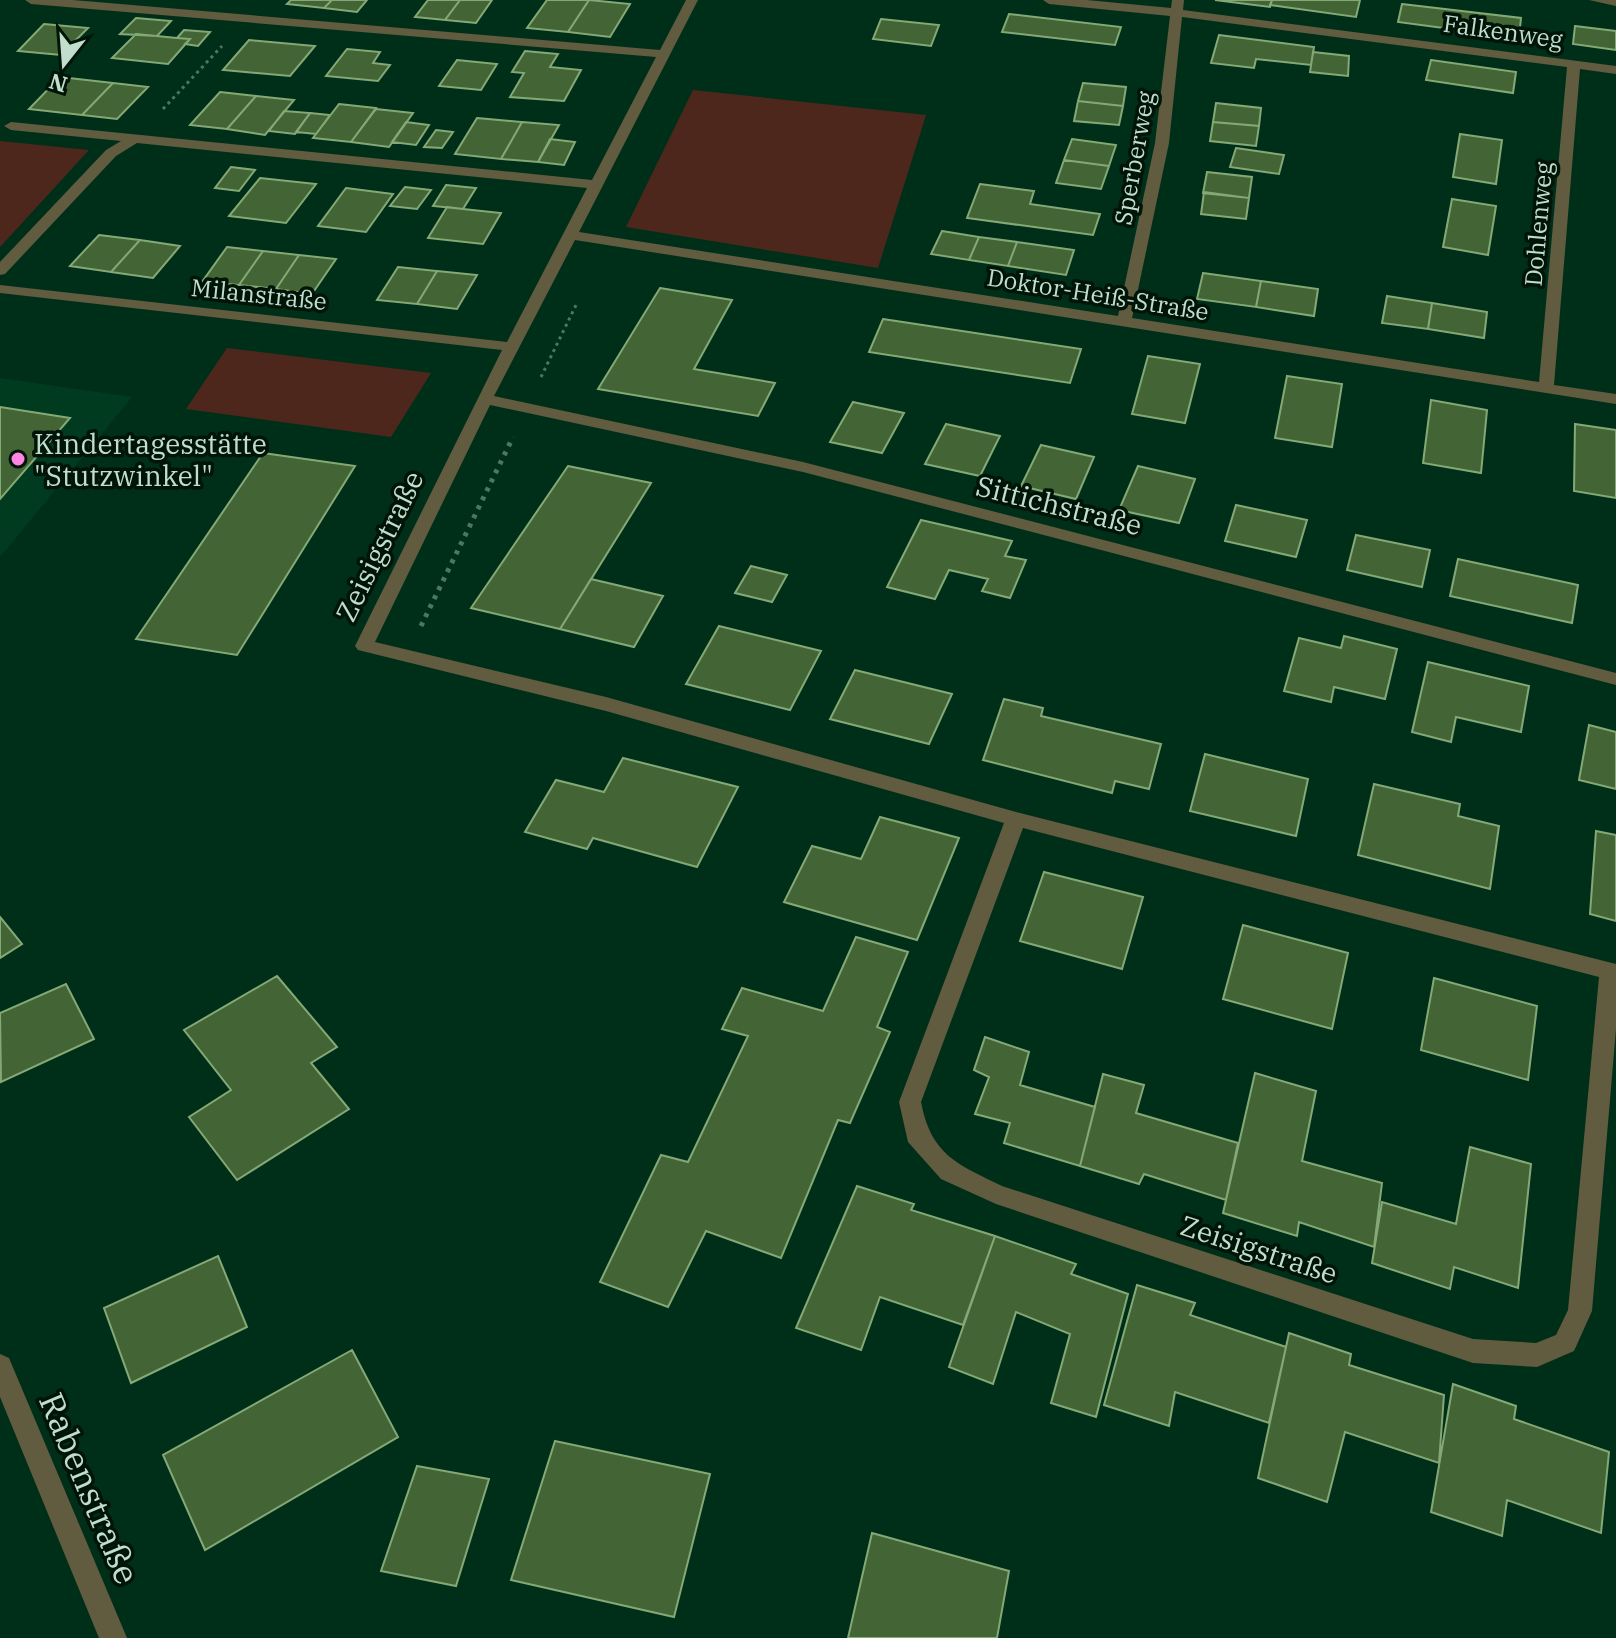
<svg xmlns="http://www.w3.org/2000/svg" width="1616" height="1638" viewBox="0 0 1616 1638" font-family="'IBM Plex Serif',serif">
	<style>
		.built { fill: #003b20 }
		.green { fill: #4d271c }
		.building { fill: #436435; stroke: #84a976; stroke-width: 2 }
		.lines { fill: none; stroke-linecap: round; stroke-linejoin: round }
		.path-far1 { stroke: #4e7662; stroke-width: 3; stroke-dasharray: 3 4; stroke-linecap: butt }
		.path { stroke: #4e7662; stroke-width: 5; stroke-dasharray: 4 6; stroke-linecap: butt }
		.lane { fill: #615b3f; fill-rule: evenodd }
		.street { fill: #615b3f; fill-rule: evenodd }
		.poi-dot { fill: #fe86e1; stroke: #001408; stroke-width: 3 }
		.labels { text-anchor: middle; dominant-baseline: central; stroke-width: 7; stroke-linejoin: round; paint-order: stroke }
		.far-street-label { font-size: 24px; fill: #c0decb; stroke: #001408 }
		.poi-label { font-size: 28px; fill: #c0decb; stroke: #001408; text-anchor: start }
		.street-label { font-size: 28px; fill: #c0decb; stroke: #001408 }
		.near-street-label { font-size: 34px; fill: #c0decb; stroke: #001408 }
	</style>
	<rect width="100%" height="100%" fill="#002f19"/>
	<!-- built -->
	<path class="built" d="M0,378L132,397L0,557Z"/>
	<!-- green -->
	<path class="green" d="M693,90L926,115L878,268L626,227Z
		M0,141L89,150L0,247Z
		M227,348L431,373L391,437L186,409Z"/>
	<!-- building -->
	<path class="building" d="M291,0H332L324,8L287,4Z
		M332,0H367L357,12L324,8Z
		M428,0H460L445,20L415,17Z
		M460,0H492L476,23L445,20Z
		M547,0H589L568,32L527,28Z
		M589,0L630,4L610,37L568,32Z
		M1215,0H1272L1270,7Z
		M1272,0H1360L1356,17L1270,5Z
		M1402,4L1521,18L1519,38L1398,22Z
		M1009,14L1121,27L1115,45L1002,32Z
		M136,18L171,21L157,36L120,34Z
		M881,19L939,25L931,46L873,39Z
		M44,24L88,28L61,55L18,51Z
		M1575,26L1616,31V50L1573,44Z
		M184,30L210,32L198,46L185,44L190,39L177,38Z
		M136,34L177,38L190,39L168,64L112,58Z
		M1219,35L1314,47L1311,65L1256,59L1254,68L1211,63Z
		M249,40L315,46L290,76L223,70Z
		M347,49L380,52L373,63L390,65L378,81L326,76Z
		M525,51L558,54L550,67L581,70L564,101L510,97L524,73L512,72Z
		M1313,52L1349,56L1348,76L1310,72Z
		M457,60L497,64L481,90L439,86Z
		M1431,60L1516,72L1513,93L1426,80Z
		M60,77L113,83L82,115L29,109Z
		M113,83L148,87L117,119L82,115Z
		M1083,83L1126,87L1123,106L1078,101Z
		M220,92L256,96L227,129L190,125Z
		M256,96L294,100L265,135L227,129Z
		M1078,101L1123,106L1119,125L1074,121Z
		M1216,103L1261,108L1259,126L1213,122Z
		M339,104L376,108L351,142L313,138Z
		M376,109L413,113L389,147L351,142Z
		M284,111L310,113L295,134L269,131Z
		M310,113L330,115L316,134L296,132Z
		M477,118L522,122L501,159L455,154Z
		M406,122L429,125L416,145L392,142Z
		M522,122L559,125L538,162L501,159Z
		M1213,122L1259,126L1256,146L1210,141Z
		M436,130L453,132L442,148L424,147Z
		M1460,134L1502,140L1496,184L1453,177Z
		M550,139L575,142L564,165L538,162Z
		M1072,139L1116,145L1109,166L1064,160Z
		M1236,148L1284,155L1279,174L1230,167Z
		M1064,160L1109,166L1101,189L1056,183Z
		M231,167L255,170L239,191L215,188Z
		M1207,172L1252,177L1249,198L1203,193Z
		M260,178L316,184L286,223L229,216Z
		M980,184L1034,191L1030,204L1100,214L1093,235L967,218Z
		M446,185L476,188L463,209L433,206Z
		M405,187L431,190L417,209L390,206Z
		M346,188L393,194L366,232L318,226Z
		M1204,192L1249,198L1246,219L1201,214Z
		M1452,199L1496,206L1488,255L1443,247Z
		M447,207L463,209L501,213L483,244L428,238Z
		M942,231L979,237L969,260L931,254Z
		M99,235L140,240L111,272L70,266Z
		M979,237L1017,242L1008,266L969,260Z
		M140,240L180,246L153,278L111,272Z
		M1017,242L1074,250L1066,275L1008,266Z
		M227,247L263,251L239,285L202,282Z
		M263,251L299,255L276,289L239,285Z
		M299,255L336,259L312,294L276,289Z
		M398,267L437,271L417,304L377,300Z
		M437,271L477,275L457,309L417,304Z
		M1203,273L1261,281L1256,307L1197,299Z
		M1261,281L1318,289L1314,316L1256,307Z
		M660,288L732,300L694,369L775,383L758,416L598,389Z
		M1387,296L1432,303L1428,329L1382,323Z
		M1432,303L1487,312L1484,338L1428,329Z
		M883,319L1081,349L1070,383L869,352Z
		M1148,356L1200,364L1185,423L1132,414Z
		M1287,376L1342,384L1332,447L1275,438Z
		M1431,400L1487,410L1481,473L1423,463Z
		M853,402L904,413L882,453L830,442Z
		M0,407L70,418L0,499Z
		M946,424L1000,436L980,476L925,464Z
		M1575,424L1616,430V498L1574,491Z
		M1041,445L1094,457L1076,499L1021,486Z
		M263,453L355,466L237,655L136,639Z
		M568,466L651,483L560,629L471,608Z
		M1138,466L1195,479L1179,523L1119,510Z
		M1236,505L1307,520L1296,557L1225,541Z
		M921,520L1012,541L1005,556L1026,560L1010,598L982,591L988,579L949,570L935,599L887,587Z
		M1356,535L1430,550L1422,587L1347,570Z
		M1458,559L1578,585L1572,623L1450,596Z
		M751,566L787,575L772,602L735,593Z
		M591,579L663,596L634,647L560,629Z
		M719,626L821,651L790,710L686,684Z
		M1344,636L1397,649L1385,699L1334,687L1331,702L1284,691L1299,638L1341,648Z
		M1428,662L1529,686L1521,732L1456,717L1451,742L1412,732Z
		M855,670L952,694L929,744L830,719Z
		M1004,699L1043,708L1041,716L1161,744L1149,789L1115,781L1112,793L983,760Z
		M1589,725L1616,732V789L1579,780Z
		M1205,754L1308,779L1296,836L1190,811Z
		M623,758L738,787L697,867L593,838L587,849L525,832L556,780L604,792Z
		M1374,784L1460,804L1458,816L1499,826L1490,889L1358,855Z
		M880,817L959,838L917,940L784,902L812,846L861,859Z
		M1596,831L1616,835V921L1590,914Z
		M1044,872L1143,897L1122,969L1020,941Z
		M0,917L22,944L0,958Z
		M1243,925L1348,953L1332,1029L1223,999Z
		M856,937L908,952L877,1027L890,1032L850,1123L838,1120L781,1258L706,1231L668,1307L600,1282L661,1155L688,1162L748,1036L722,1029L742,988L823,1011Z
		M277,976L337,1047L311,1063L349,1109L237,1180L189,1117L231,1090L184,1030Z
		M1434,978L1537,1006L1528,1080L1421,1050Z
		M66,984L94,1039L1,1082L0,1013Z
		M985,1037L1029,1052L1020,1085L1095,1107L1080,1166L1004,1143L1010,1123L975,1114L989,1077L974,1070Z
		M1255,1073L1316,1091L1302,1161L1382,1183L1374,1247L1299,1222L1297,1236L1223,1213Z
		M1103,1074L1144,1085L1136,1113L1238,1143L1226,1200L1144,1174L1139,1184L1080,1166Z
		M1470,1147L1531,1164L1518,1288L1454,1267L1450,1289L1372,1263L1382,1202L1456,1224Z
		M857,1186L914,1204L911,1210L995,1236L963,1325L880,1297L861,1350L796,1328Z
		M995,1236L1076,1264L1071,1274L1128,1294L1096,1417L1051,1403L1070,1334L1016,1312L993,1384L949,1367Z
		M218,1256L247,1327L131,1383L104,1308Z
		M1137,1285L1195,1303L1190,1315L1286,1347L1269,1423L1175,1392L1169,1426L1104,1405Z
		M1289,1333L1351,1354L1349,1365L1444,1395L1439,1463L1345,1432L1327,1502L1258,1478Z
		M352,1350L398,1437L205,1550L163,1455Z
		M1453,1384L1516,1406L1514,1419L1609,1452L1601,1533L1507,1500L1502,1536L1431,1512Z
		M555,1441L710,1474L674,1617L511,1580Z
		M417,1466L489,1479L456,1586L381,1571Z
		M872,1533L1009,1571L997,1638H848Z"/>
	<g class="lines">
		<!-- path-far1 -->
		<path class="path-far1" d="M163,109L222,46
			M541,377L577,303"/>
		<!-- path -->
		<path class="path" d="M421,626L513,437"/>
		<!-- lane -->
		<path class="lane" d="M1589,0H1616V6Z"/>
		<!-- street -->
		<path class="street" d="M25,0H73L660,50L686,0H698L579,232L1118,316L1155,143L1170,16L1049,4L1043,0H1087L1171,8L1172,0H1184L1183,10L1616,66V74L1580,69L1554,385L1616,394V404L575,240L494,396L803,462L1616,673V685L803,472L490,405L375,642L606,697L1016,812L1616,964V1029L1592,1311L1574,1351L1537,1367L1473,1363L996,1204L941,1179L908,1142L899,1102L1004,823L606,711L358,650L355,646L502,350L0,293V285L507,342L587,188L137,143L116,156L5,274L0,275V262L106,150L121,141L11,130L4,126L11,122L592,180L656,57L31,4ZM1182,17L1567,67L1539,382L1132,318L1169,143ZM1023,828L1599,977L1568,1310L1556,1335L1536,1343L1473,1339L1002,1186C957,1164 931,1155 921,1102Z
			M0,1354L9,1358L127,1638H99L0,1397Z"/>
	</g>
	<!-- markers -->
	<circle class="poi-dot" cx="18" cy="459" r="8"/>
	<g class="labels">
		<!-- far-street labels -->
		<g class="far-street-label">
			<text transform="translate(1503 31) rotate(8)">Falkenweg</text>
			<text transform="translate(1134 158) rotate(-80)">Sperberweg</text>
			<text transform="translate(1538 224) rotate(-85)">Dohlenweg</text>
			<text transform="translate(259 294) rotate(6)">Milanstraße</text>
			<text transform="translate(1098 294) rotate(9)">Doktor-Heiß-Straße</text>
		</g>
		<!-- poi labels -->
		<g class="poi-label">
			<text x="34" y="443">Kindertagesstätte<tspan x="34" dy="32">"Stutzwinkel"</tspan></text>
		</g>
		<!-- street labels -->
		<g class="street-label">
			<text transform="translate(1059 505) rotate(14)">Sittichstraße</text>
			<text transform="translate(379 546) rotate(-64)">Zeisigstraße</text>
			<text transform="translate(1259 1249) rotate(18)">Zeisigstraße</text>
		</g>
		<!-- near-street labels -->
		<g class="near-street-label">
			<text transform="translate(90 1488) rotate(67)">Rabenstraße</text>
		</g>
	</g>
	<!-- north arrow -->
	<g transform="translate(64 64) rotate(197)" stroke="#001408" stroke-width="6" paint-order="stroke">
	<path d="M0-6L14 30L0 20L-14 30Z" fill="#c0decb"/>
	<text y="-12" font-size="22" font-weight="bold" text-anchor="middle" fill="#c0decb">N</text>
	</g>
</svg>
